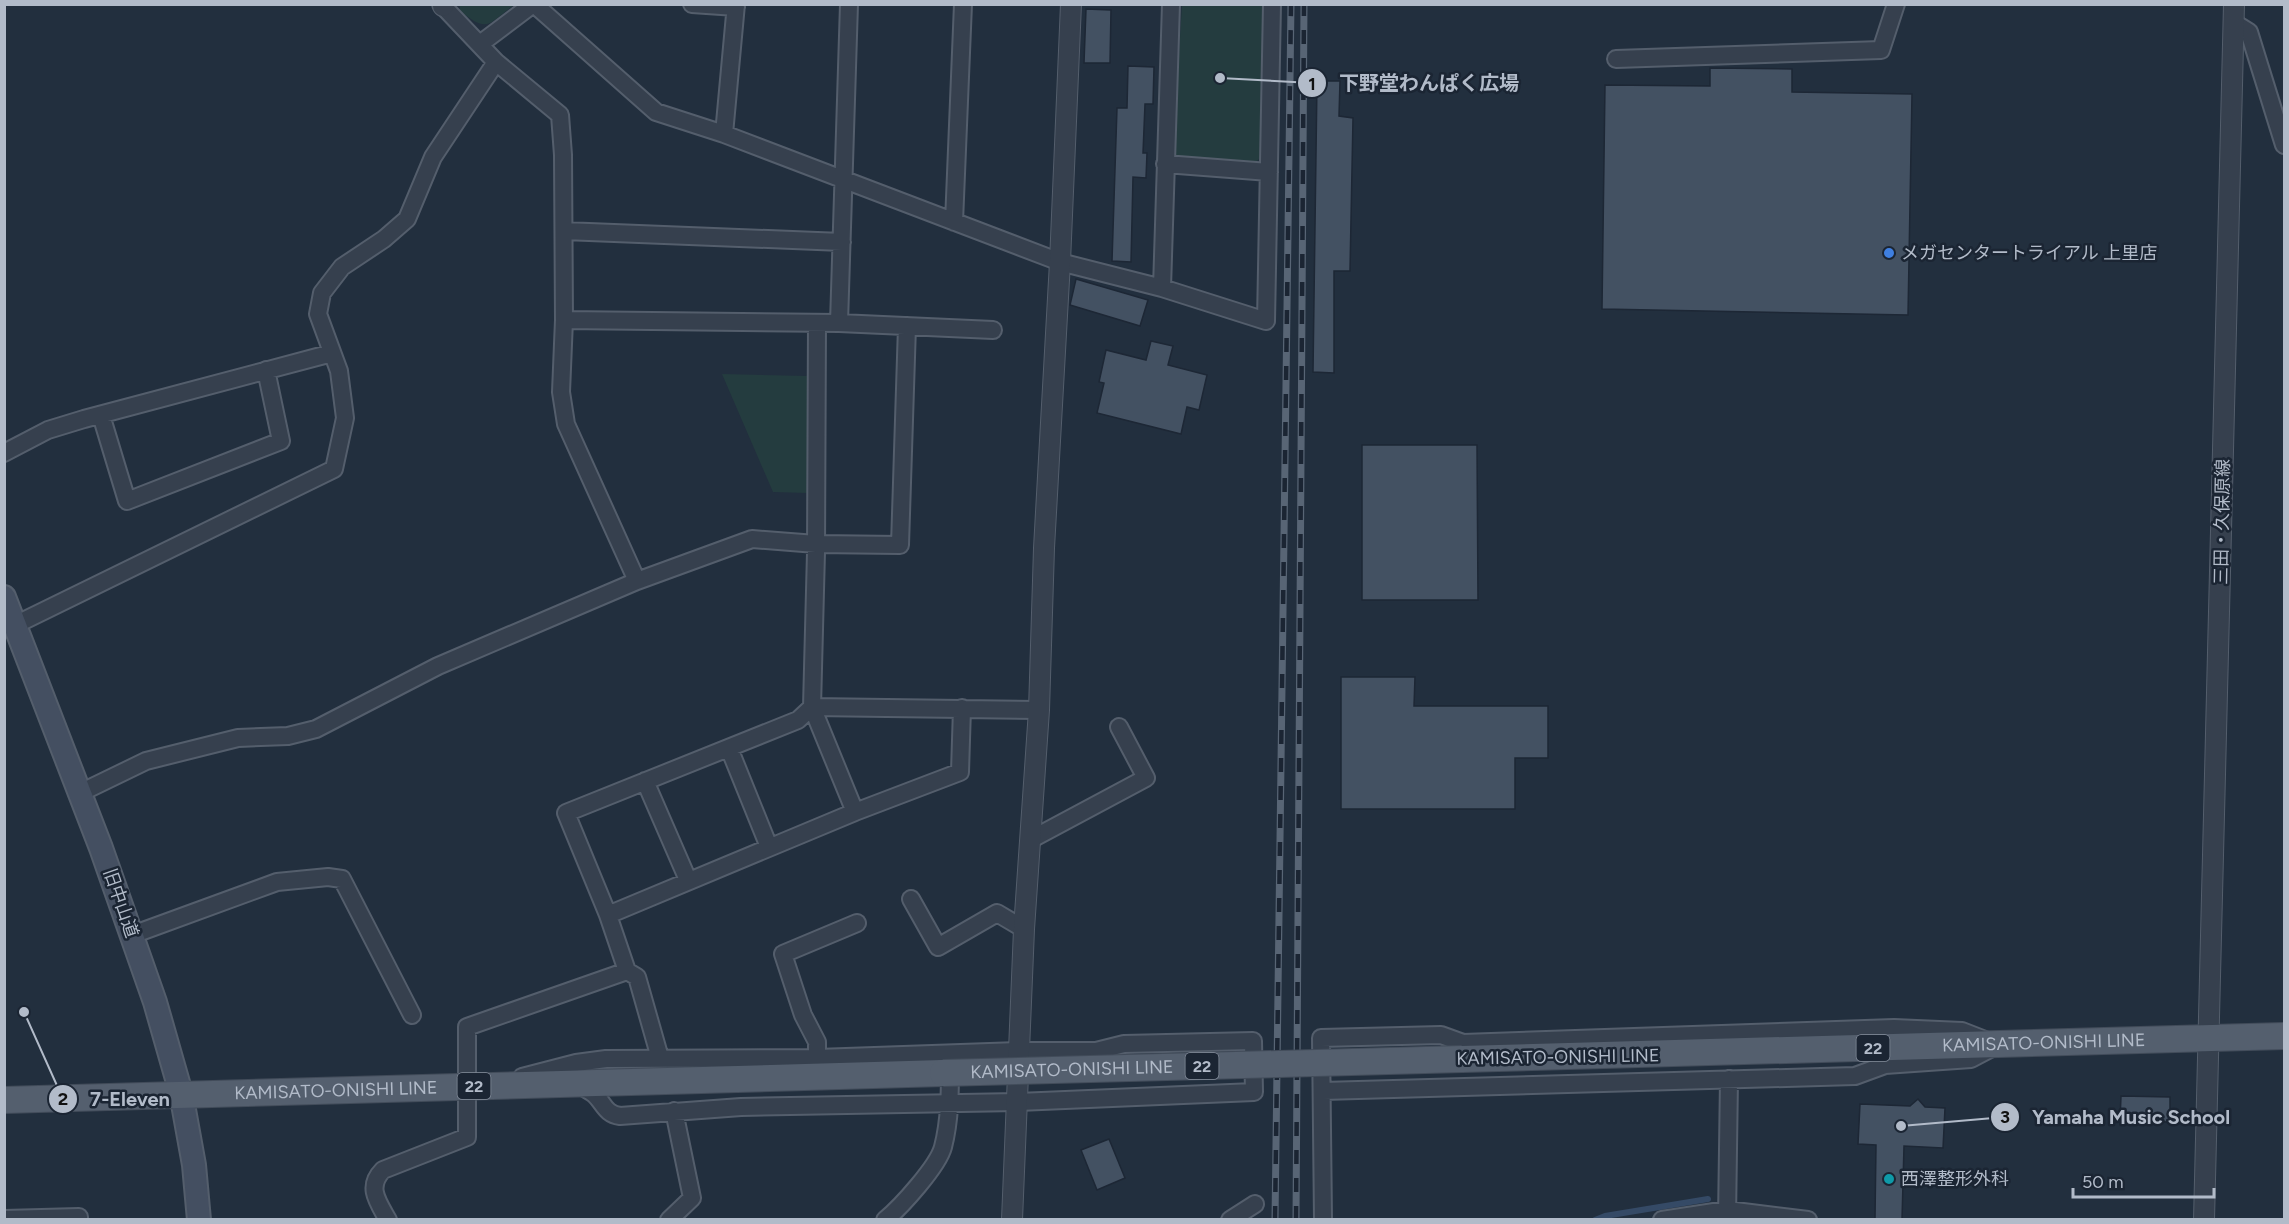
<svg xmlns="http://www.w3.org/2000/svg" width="2289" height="1224" viewBox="0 0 2289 1224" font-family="Figtree,'Noto Sans JP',sans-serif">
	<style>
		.green { fill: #243c3f }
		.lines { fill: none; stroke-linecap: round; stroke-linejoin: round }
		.stream { stroke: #354a66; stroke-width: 6 }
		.building { fill: #435162; stroke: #1d2735; stroke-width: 1.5 }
		.minor-casing { stroke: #545e6c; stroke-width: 20 }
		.tertiary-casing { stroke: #545e6c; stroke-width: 22 }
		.secondary-casing { stroke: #545e6c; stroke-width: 26 }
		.primary-casing { stroke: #424c5a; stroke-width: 28 }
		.minor { stroke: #36404e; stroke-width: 16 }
		.tertiary { stroke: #36404e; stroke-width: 20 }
		.secondary { stroke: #444f61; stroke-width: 22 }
		.primary { stroke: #545f6e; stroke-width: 26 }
		.rail-casing { stroke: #586575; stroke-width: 7 }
		.rail { stroke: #1b2533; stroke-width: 4.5; stroke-dasharray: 14; stroke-linecap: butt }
		.primary-bridge-casing { stroke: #424c5a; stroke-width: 28; stroke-linecap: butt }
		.primary-bridge { stroke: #545f6e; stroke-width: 26 }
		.shop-dot { fill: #3f7fe0; stroke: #1b2533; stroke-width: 2 }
		.culture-dot { fill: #0f9aa8; stroke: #1b2533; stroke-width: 2 }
		.labels { text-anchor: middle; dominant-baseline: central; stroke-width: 5; stroke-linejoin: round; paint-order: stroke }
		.shield { fill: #1b2533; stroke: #858e9c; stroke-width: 1.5 }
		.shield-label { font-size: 16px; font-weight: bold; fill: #b2bbc9 }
		.poi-label { font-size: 18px; fill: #b2bbc9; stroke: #1b2533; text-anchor: start }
		.street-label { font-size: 18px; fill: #b2bbc9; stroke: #1b2533 }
		.leader { fill: none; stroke: #b2bbc9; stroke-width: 2 }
		.callout-dot { fill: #b2bbc9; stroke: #1b2533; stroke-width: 2 }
		.mark-label { font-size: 18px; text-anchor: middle; font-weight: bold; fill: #111 }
		.callout-label { font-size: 20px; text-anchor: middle; font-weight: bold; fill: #b2bbc9; stroke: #1b2533; stroke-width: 5; stroke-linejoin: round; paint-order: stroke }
	</style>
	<rect width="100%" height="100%" fill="#222f3e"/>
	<!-- green -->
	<path class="green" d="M460,5V4L514,5C487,24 489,34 460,11Z
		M1182,5H1263V155L1253,165L1179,160L1173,152Z
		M722,374L807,376V493L773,492Z"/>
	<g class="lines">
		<!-- stream -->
		<path class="stream" d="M1595,1220L1605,1216L1708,1199"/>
	</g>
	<!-- building -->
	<path class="building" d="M1086,9L1111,10L1110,63H1084Z
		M1128,66L1154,67L1153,104H1145L1143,153H1147L1146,178L1133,177L1131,262L1112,261L1117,108H1127Z
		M1710,68L1792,69V92L1912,94L1908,315L1602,309L1605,85L1710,86Z
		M1317,81H1340L1339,116L1353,118L1350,271H1334V373L1313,372Z
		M1076,279L1148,300L1140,326L1070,305Z
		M1151,341L1173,346L1168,365L1207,375L1199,410L1187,407L1181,434L1097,413L1104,383L1099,382L1106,350L1146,360Z
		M1362,445H1477L1478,600H1362Z
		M1341,677H1415L1414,706H1548V758H1515V809H1341Z
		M2121,1096L2170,1097V1122L2120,1121Z
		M1918,1099L1925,1107L1945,1108L1943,1148L1904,1146L1902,1220L1875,1219L1876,1145L1858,1144L1860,1104L1910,1106Z
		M1109,1139L1125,1178L1097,1190L1081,1150Z"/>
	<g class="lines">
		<!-- minor casing -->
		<g class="minor-casing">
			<path id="minor" d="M441,4L496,62L560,115L563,155L564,320L561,392L566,424L637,581
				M534,4L656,112L724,134L1060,262L1162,288L1266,321L1272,4
				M692,4L736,7
				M2233,22L2249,32L2284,145
				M480,44L533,4
				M1616,59L1881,50L1896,4
				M724,134L736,4
				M1165,164L1269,172
				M954,222L963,4
				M564,231L842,242
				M1162,288L1171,4
				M564,320L839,323L993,330
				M817,323L816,552L812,707L855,812
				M839,323L849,4
				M101,415L127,501L281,441L266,370
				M4,453L48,430L84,419L332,353
				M15,625L334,469L345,418L339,371L318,314L322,293L342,267L384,239L407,219L433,157L496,62
				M729,748L769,847
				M645,781L688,880
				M80,793L146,761L238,738L288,736L316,729L438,666L637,581L752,539L816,544L900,545L907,326
				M1030,840L1146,778L1119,727
				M911,899L938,947L997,913L1024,929
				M608,915L855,812L960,772L962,708
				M132,935L277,882L328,877L342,879L412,1015
				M627,971L637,977L660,1058
				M817,1058V1042L803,1015L783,954L857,923
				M522,1077L576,1063L606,1059L817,1058L1021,1051H1096L1124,1044L1253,1041L1254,1092L1018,1102L741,1107L620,1116C605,1114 604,1103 594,1094C589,1090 582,1087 577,1083
				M1323,1091L1855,1076L1885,1065L1971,1059L1992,1048
				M4,1219L79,1217V1220
				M1727,1219L1729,1079
				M388,1220C378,1202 366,1187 383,1170L467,1137V1027L627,971L608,915L566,813L798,720L812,707L1039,710
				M669,1220L692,1198L674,1111
				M885,1220C901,1207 938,1166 943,1147C950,1120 950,1091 950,1064
				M1230,1220L1255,1204
				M1323,1220L1321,1038L1441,1035L1463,1043L1894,1028L1962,1031L1985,1040
				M1662,1220L1727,1210L1808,1220"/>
		</g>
		<!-- tertiary casing -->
		<g class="tertiary-casing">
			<path id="tertiary" d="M443,6V4
				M1012,1220L1024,929L1039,710L1044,548L1060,262L1071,4
				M2204,1220L2234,4"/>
		</g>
		<!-- secondary casing -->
		<g class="secondary-casing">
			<path id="secondary" d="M4,597L101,848L155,1002L181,1093L194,1165L199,1220"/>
		</g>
		<!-- primary casing -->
		<g class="primary-casing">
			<g id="primary">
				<path id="s1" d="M1462,1059L2284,1036"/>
				<path id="s2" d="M4,1100L943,1073"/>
			</g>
		</g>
		<!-- minor -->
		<use href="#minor" class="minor"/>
		<!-- tertiary -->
		<use href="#tertiary" class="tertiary"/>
		<!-- secondary -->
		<use href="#secondary" class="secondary"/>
		<!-- primary -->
		<use href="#primary" class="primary"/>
		<!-- rail casing -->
		<g class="rail-casing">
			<path id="rail" d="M1275,1220L1291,4
				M1296,1220L1304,4"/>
		</g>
		<!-- rail -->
		<use href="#rail" class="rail"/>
		<!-- primary-bridge casing -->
		<g class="primary-bridge-casing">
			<g id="primary-bridge">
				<path id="s3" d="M943,1073L1462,1059"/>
			</g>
		</g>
		<!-- primary-bridge -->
		<use href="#primary-bridge" class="primary-bridge"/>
	</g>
	<!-- markers -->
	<circle class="shop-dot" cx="1889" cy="253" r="6"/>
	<circle class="culture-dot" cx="1889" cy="1179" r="6"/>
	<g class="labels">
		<!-- shield labels -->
		<g class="shield">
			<rect x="1856.5" y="1035" width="33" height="26" rx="4.5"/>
			<rect x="1185.5" y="1053" width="33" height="26" rx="4.5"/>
			<rect x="457.5" y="1073" width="33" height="26" rx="4.5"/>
		</g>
		<g class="shield-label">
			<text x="1873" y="1048">22</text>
			<text x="1202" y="1066">22</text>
			<text x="474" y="1086">22</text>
		</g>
		<!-- poi labels -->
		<g class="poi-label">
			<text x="1901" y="253">メガセンタートライアル 上里店</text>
			<text x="1901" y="1179">西澤整形外科</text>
		</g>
		<!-- street labels -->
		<g class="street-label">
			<text transform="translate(2222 522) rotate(-89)">三田・久保原線</text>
			<text transform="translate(121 903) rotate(71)">旧中山道</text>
			<text stroke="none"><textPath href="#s1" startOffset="582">KAMISATO-ONISHI LINE</textPath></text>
			<text transform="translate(1558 1057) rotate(-1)">KAMISATO-ONISHI LINE</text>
			<text stroke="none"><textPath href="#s3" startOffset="129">KAMISATO-ONISHI LINE</textPath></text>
			<text stroke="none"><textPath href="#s2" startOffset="332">KAMISATO-ONISHI LINE</textPath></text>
		</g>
	</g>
	<!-- callouts -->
	<path class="leader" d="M1220 78L1312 83M24 1012L63 1099M1901 1126L2005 1117"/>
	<g class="callout-dot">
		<circle cx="1220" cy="78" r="6"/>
		<circle cx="24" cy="1012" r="6"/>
		<circle cx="1901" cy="1126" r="6"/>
		<circle cx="1312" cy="83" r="15"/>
		<circle cx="63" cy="1099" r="15"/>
		<circle cx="2005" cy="1117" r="15"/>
	</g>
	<g class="mark-label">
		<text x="1312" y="90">1</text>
		<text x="63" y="1105">2</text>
		<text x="2005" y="1123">3</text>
	</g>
	<g class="callout-label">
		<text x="1429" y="90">下野堂わんぱく広場</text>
		<text x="130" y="1106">7-Eleven</text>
		<text x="2131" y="1124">Yamaha Music School</text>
	</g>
	<!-- border -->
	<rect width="2289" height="1224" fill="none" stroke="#b2bbc9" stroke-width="12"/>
	<!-- scale -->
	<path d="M2073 1188v9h141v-9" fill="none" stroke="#b2bbc9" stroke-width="3"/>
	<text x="2082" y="1188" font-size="18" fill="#b2bbc9" stroke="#1b2533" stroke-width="4.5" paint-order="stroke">50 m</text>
</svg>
